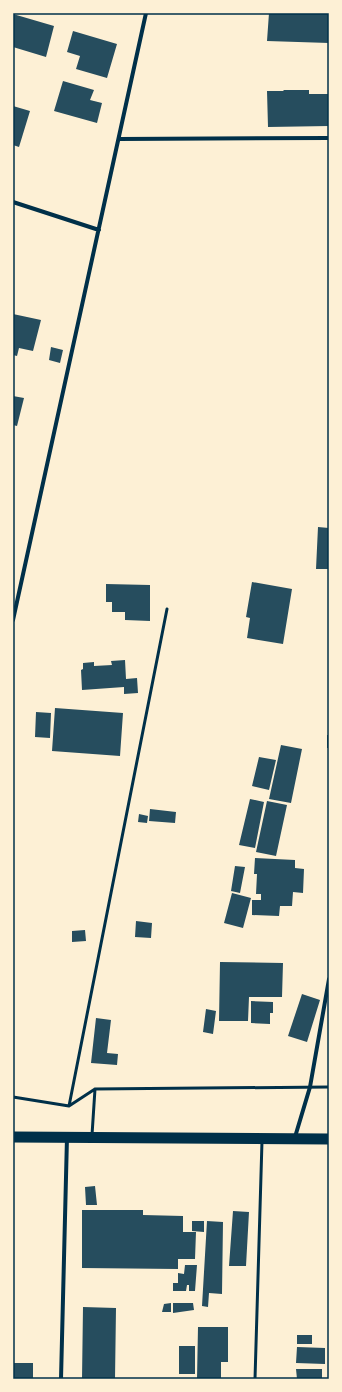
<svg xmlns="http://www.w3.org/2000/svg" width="342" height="1392" viewBox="0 0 342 1392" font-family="Cabin,sans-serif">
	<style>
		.building { fill: #264d5e }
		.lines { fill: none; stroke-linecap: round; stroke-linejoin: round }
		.service { stroke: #003049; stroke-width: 3 }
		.minor { stroke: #003049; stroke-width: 4 }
		.trunk { stroke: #003049; stroke-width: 11 }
		.neatline { fill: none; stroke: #003049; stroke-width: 1.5 }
	</style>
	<rect width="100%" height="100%" fill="#fdf0d5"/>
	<!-- building -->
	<path class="building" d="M269,13H329V43L267,41Z
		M13,14L54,26L46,57L13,47Z
		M73,31L117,44L107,78L76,69L80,56L67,52Z
		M63,81L94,90L90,100L102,103L97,123L54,111Z
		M283,90H309V94H329V126L268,127L267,91H284Z
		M13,106L30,111L19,147L13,145Z
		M13,314L41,320L33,351L19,348L17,356L13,355Z
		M51,347L63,350L60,363L49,360Z
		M13,396L24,398L17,426L13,425Z
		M318,527L329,528V569H316Z
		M252,582L292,589L283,644L247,638L250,618L246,617Z
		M106,584L150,585V621L125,620V612H112V602H106Z
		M125,660L126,679L137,678L138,693L124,694V687L82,690L81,670L83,669V663L94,662V666L112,665L111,661Z
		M55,708L123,713L120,756L52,751Z
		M36,712L51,713L50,738L35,737Z
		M327,735H329V748H327Z
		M281,745L302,749L291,803L269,799Z
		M259,757L276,760L269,790L252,786Z
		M250,799L264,802L255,848L239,845Z
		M267,801L287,805L276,856L256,852Z
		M150,809L176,812L175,823L149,821Z
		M139,814L148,816L147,823L138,822Z
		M255,858L295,860V868L304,869L303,893L293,892L292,906H280L279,916L252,915V900H261V894H256L257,874H254Z
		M235,866L245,867L240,893L231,891Z
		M232,893L251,898L243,928L224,923Z
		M136,921L152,923L151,938L135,937Z
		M85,930L86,941L72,942V931Z
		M220,962L283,963L282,997H249L248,1021H219Z
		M302,994L320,1000L307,1042L288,1036Z
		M251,1001L273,1002V1013H270V1024L251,1023Z
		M206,1009L216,1011L213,1034L203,1032Z
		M96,1018L111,1020L107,1053L118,1054L117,1065L91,1063Z
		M95,1186L97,1205H86L85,1187Z
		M82,1210H143V1215L183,1216V1232H196L195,1259H178V1269L82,1268Z
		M233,1211L249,1212L246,1266H229Z
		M192,1221H204V1232L192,1231Z
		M207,1221L223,1222L222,1294L209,1293L208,1307L202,1306Z
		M185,1265H197L195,1291H189V1285H187L186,1291H173V1283H178V1273L184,1274Z
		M171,1303V1312H162L164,1304Z
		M173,1303H193L194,1310L173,1313Z
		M83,1307L116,1308L115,1379H82Z
		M198,1327H228V1362H221V1379H197Z
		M297,1335H312V1344H297Z
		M179,1346H195V1374H179Z
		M297,1347L325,1348V1364L296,1363Z
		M13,1363H33V1379H13Z
		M296,1369H322V1379H297Z"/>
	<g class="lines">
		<!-- service -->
		<path class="service" d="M13,1097L69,1106L95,1089L329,1087
			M69,1106L167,609
			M92,1135L95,1089
			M255,1379L262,1141"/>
		<!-- minor -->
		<path class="minor" d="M119,139L329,138
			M13,202L99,230
			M13,620L146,13
			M295,1137L310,1087L329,979
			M61,1379L67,1137"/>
		<!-- trunk -->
		<path class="trunk" d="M13,1137L329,1139"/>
	</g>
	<!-- border -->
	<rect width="342" height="1392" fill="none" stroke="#fdf0d5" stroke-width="28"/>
	<rect x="14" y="14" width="314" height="1364" class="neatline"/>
</svg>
